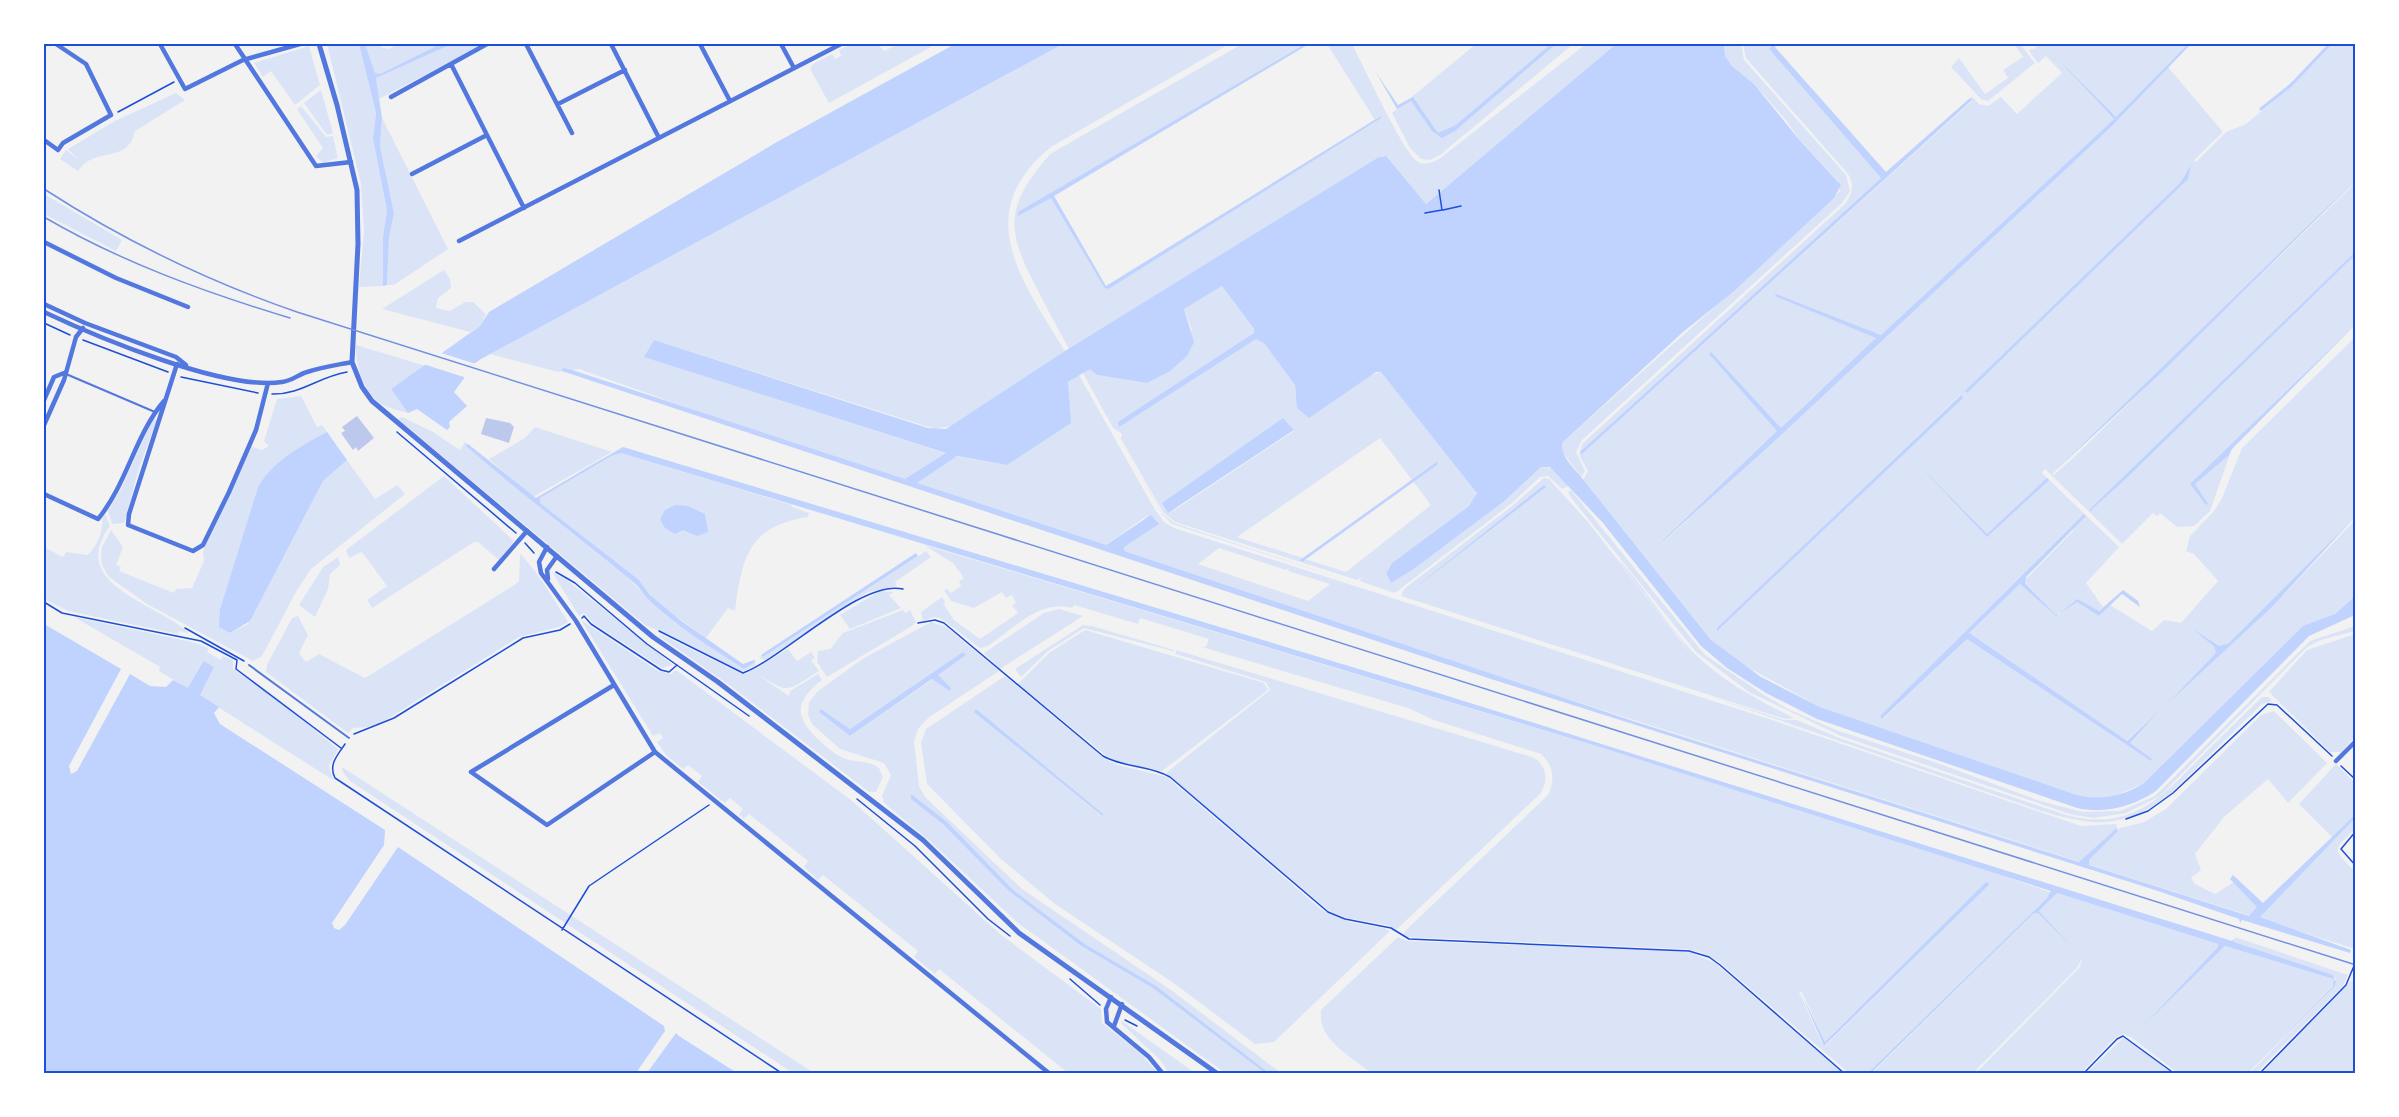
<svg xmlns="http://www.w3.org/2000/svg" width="2399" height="1117" viewBox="0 0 2399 1117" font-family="'Fira Sans',sans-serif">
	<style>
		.green { fill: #dbe4f7; fill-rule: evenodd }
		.water { fill: #bfd3fe }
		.pier { fill: #f2f2f2 }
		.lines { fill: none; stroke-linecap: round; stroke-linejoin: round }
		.stream { stroke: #bfd3fe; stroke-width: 3 }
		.building { fill: #bdc9ec }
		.path { stroke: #1d4ed8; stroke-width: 1.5 }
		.service { stroke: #5277de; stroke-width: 2 }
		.minor { stroke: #5277de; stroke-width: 4.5 }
		.tertiary { stroke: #5277de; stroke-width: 5 }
		.tram { stroke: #7290e2; stroke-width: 1.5 }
		.neatline { fill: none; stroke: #1d4ed8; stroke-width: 2 }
	</style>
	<rect width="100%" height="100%" fill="#f2f2f2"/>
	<!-- green -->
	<path class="green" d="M327,44H359L376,113L373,139L387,211L383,236V286L359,287L364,231L361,184Z
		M365,44H379L381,47L388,49L399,44H440L380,74L375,73Z
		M452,44H484L379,99L376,78Z
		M852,44H878L884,51L899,44H931V47L829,103L810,69L813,64L832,54L835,59L841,56L839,50Z
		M1063,44H1229L1051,147C969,214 1023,282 1065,351L951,426L935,429L654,340L645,357L954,456L1007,465L1068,382L1079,375L1154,508L1164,522L1174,528L1772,720L2081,826L2116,824L2117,829L2144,822L2166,809L2261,715L2274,711L2327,763L2288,803L2268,779L2224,817L2195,854L2201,870L2191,878L2195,884L2215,894L2237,880L2266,908L2333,838L2299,804L2336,764L2355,783V816L2335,837L2355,818V829C2334,851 2330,846 2355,872V949L1574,701L1117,552L1148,515L1103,547L764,435L579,369L558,372L490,354ZM1219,548L1286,570L1289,568L1288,571L1330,584L1308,601L1198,564Z
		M1242,44H1305L1049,194L1106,289L1381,116L1375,120L1327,44H1352C1363,65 1403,152 1417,161C1424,166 1432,163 1439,159L1586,44H1616L1426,204L1383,155L1069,349C1057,327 1045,305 1034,283C1004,226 1008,203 1050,154Z
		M1476,44H1573L1440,155L1430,160L1421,159L1410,148L1392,113Z
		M1724,44H1741L1744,60L1846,175L1850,191L1842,203L1582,440L1576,452L1585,471L1581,477L1563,453V442L1754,272L1840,191L1838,181L1801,142L1786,120L1754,84L1732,66L1725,56Z
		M1743,44H1772L1769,49L1881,178L1619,416L1581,452L1582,454L1972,101L1970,98L1973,97L1979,104L1988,106L2001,97L2017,114L2062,73L2046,56L2038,63L2029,51L2032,48L2033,50L2040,44H2188L2116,117L2051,50L2114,119L1881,335L1776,294L1881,338L1813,397L1656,549L2109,129L2168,67L2223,132L2194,160L2196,162L2226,132L2246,124L2275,100L2330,44H2355V182L2052,474L2054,475L2073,458L2355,183V252L2089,510L2129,476L2355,255V325L2197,478L2233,446L2210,511L2194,526L2177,527L2160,513L2157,516L2153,513L2122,544L2045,469L2042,473L2119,547L2086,583L2103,607L2097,611C2061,589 2078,612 2055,614L2024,581L2072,532L2084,514L1880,716L1883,719L1967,639L2151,761L2130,743L2160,710L2126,741L1970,635V632L2020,584L2056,616L2077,602L2099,616L2110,605L2152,631L2164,620L2181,623L2218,581L2194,554L2186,551L2190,536L2214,511L2222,498L2242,448L2355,337V517L2230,644L2272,607L2355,520V596L2335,614L2299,630L2144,783L2115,796L2095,799L2077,795L1820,707L1735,660L1711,640L1583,480L1588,471L1579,455L1582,444L1845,204C1852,194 1855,185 1848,174L1746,58ZM1960,395L1962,398L1716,630Z
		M2014,44H2020L2035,63L1988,101L1981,99L1951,67L1959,58L1985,94L2008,78L2003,70L2023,57Z
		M309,46L320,85L295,105L271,71L263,77L254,63Z
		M321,90L333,133L327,135L304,103Z
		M176,93L185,100L135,131C128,165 96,145 78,171L60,159L66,150L78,159L68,149L115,121Z
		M301,106L326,137L333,136L338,158L323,163L316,156L323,148L297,109Z
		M382,118L448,249L394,285H387L389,238L394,213L380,146Z
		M44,194L122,240L116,251L44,214Z
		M444,270L450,279L451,288L438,298L436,308L450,311L465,302H473L486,314L480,326L470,332L382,309Z
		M1222,286L1295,385L1296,399L1381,372L1476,488V496L1469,506L1392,563L1386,573L1391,583C1444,547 1494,510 1541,467L1552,468L1569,486L1562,489L1548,476L1540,477L1512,503L1395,593L1359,581L1362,577L1357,580L1175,522L1163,512L1121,439L1122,434L1113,428L1083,373L1090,368L1097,375L1147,383L1192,330L1184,309ZM1283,418L1294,431L1170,513ZM1380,438L1431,505L1346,572L1305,559L1302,561L1303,558L1237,537Z
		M356,345L426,366L391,389L408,413C401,411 392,409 385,406C365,397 355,366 356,345Z
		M301,396L317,427L322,425L327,432L258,487L220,609V627L230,633L248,624L323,481L347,460L375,499L397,485L405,494L311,569L297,590L262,656L253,661L147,604L109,577L102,565L101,556L102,547L111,530L123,547L116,565L121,567L119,571L174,593L176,589L192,588L204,561L203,551L250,446L262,450L269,446L264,441L277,399Z
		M402,417L433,432L460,450L465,442L468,444L467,446C516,489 568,530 619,571C639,586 653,606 673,621C697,638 723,652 747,667L755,659V665L745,671L739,670L672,636L645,625L398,419Z
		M153,418L157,420L139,468L124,523L112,524L108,511L122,487Z
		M535,427L612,452L533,497L489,459L525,438Z
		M1119,438L1162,513L1174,523L1355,583L1172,524L1162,514Z
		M621,453L792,505V507L809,513L808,517C748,526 742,558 735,611L728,608L706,638C683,620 654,605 638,579L540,503V498C562,486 596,456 621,453Z
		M444,476L514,541L499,560L478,542H474L372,608L367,600L387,586L362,552L349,558L346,550Z
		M1544,478L1549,479L1588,522L1686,648L1689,651L1615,556C1644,584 1663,621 1691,650C1720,680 1757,700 1794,718L1785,719L1401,596L1404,589L1512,506Z
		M1571,490L1705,655L1764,695L1788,709L1836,730L1937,763L2040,801L2083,812L2120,811L2155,796L2310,641L2355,626V631L2321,640L2307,647L2160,796L2126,813L2093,818L2070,814L1841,736L1749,692L1696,652L1572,499L1568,492Z
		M105,514L110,526C66,585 157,603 189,633L178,631V634L68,611L44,599V547L63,557L66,552L87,555C96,549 104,530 102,519Z
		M924,545L1603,748L1982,868L2052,893L1868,1073H1849L1719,962L1700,952L1685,949L1405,937L1402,935L1406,930L1548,795C1555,780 1554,766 1541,754L1434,720L1408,708L1202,647H1206L1209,639L1140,618L1138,624L1074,605L1072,608C1040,599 1013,629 988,646L980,648L942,619L934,617L923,621L921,612L942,597L945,602L944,605L954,620L980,639L1018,613L1012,605L1016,603L1012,595L1006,598L1002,592L974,608L951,601L944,590L947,589L951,593L961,586L959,581L964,578L953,563ZM1987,882L1989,885L1825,1046L1823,1045L1799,992H1802L1825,1042Z
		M926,551L931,557L895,582L897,586L868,592L765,660L761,659L759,656L763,657Z
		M520,554C535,568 556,602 568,622L559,627L519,637L384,721L367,727L353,728L348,733L266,672L267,665L292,618L298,616L308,635L299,653L306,662L319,654L365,678L513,586L519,581Z
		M338,557L340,565L330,574L328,589L315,617L299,605L323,567Z
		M552,572L567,580L673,665L662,668L593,623L584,613L579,616Z
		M880,591L894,592L889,595L901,608L850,629L840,615Z
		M1059,609L1083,616L1000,669L984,653L1044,613Z
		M903,610L906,613L910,610L916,622L912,626L827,677L817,662L818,651L830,649L843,633Z
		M74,617L192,642L209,648L207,652L221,660L223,656L233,660V669L284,705L338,749L329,766L333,780L199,695L214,667L202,661L188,689L159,671L160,667Z
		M581,620L658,671L671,674L676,670L851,800L1000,934L1101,1009L1102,1023L1140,1053L1158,1073H1068L939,969L935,974L914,957L918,951L823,875L818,880L804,867L808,861L749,814L744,819L739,814L743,809L730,798L725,803L698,782L702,776L688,765L683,769L666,755L657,742L663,738L660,733L653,736Z
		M931,622L946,627L999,671L928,718L918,729L914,741L919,786L925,797L1022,889L1171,990L1281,1073H1225L1018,923L931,842L884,803L882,796L891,775L884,763L840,749L812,724L808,715L809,702L818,691L864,658ZM931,675L933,679L850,736L819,712L821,709L850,729Z
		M1083,625L1092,626L1174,650L1173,651L1084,628L1048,651L1021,677L1015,669Z
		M1085,630L1264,683L1268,690L1162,771L1116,762L1108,757L1018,684L1049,653Z
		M2355,634V737L2341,752H2330L2269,692L2307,650Z
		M662,635L742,674H746L788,649L797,661L811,652L815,658L811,660L819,671C784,693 790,694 754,672L789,696L790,691L818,674L822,680C794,702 794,717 820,741C827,747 834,754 843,758C855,763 868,760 879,768L883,777L876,792H869L732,687L659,636Z
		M1176,650L1532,757C1547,764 1549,781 1540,794L1396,930L1387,925L1347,918L1329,911L1166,773L1270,690L1266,682L1176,654Z
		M1005,676L1105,759L1118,765L1167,777L1322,910L1350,922L1384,928L1390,931L1274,1042L1255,1044L1175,984L1055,904L1001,859L927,784L921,743L926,729Z
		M1709,696L1784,720H1797L1839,738L2063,814C2133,834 2162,796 2206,752C2224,734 2243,715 2262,697H2269L2272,701L2262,704L2172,792C2124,831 2091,827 2036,809Z
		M342,767L814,1073H793L350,781L342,771Z
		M2057,893L2218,944V947L2138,1031L2225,946L2333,978L2335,983L2248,1073H2178L2131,1037L2123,1034L2116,1037L2081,1073H1976L2079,968L2083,958L2076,969L1973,1073L1871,1074L2034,913H2038L2078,953L2039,911Z
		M1398,937L1407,941L1666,950L1692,953L1715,963L1843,1073H1371C1351,1056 1317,1040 1321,1010Z
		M2235,937L2348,975L2342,987L2256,1073H2250L2334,987L2336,979L2333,975L2234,942Z
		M2351,981L2356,983L2355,1073H2262Z
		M1122,1021L1195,1073H1169L1160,1060L1121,1023Z
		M2123,1038L2128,1039L2172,1073L2085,1074Z"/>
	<!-- water -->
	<path class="water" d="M359,44H365L375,73L380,74L440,44H452L376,78L382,118L380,146L394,213L389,238L387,285L383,286V236L387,211L373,139L376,113Z
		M955,44H1063L481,359L475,363L454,392L467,406L449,422L450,427L447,430L417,409L408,413L391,389L480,326L489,312L777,142Z
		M1305,44H1309L1054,196L1106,286L1381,116V118L1110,288L1106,289L1104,287L1051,198L1018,216V212Z
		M1551,44H1556L1455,131L1442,138L1432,131L1411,101L1397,109L1375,71L1398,105L1413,97L1438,133L1456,125Z
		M1616,44H1724L1725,56L1732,66L1754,84L1801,142L1841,185L1834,198L1733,292L1683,332L1563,442C1559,455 1573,467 1581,477L1711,640L1761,677L1820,707L2077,795C2100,801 2124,796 2144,783L2303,626L2335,614L2355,596V615L2309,636L2156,791C2132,807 2105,814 2077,808L1817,719L1766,693L1727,668L1701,646L1603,523L1550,467H1541L1503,502L1415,568L1391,583L1386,573L1392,563L1469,506L1477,493L1381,372H1376L1309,418L1297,408L1295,385L1264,343L1256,339L1119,427L1118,422L1254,333V329L1222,286L1184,309L1194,342L1187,356L1170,371L1147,383L1097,375L1090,369L1068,382L1071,423L1007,465L957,456L917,483L1106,545L1151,515L1159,524L1124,547V551L1633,721L2079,862L2117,828V832L2089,860V865L2249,916L2257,907L2230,879L2233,875L2263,903L2355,815V818L2260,917L2351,950L2350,953L2242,920L2240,923L2239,919L2155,890L1491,679L562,371L563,368L572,370L905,479L946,453L644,357L654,340L928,428L946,429L1065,351L1379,157L1386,156L1426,204Z
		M1772,44H1776L1775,47L1886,172L1970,98L1972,100L1582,454L1580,452L1881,178L1769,49Z
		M2188,44H2191L2109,129L1767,448L1653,550L1777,431L1709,354L1711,352L1780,427H1782L1876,338L1775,296L1776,294L1881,335L2114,119L2050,50L2116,117Z
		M2191,165L2188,179L1967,393L1965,391L2181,182Z
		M2355,181L2161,373L2052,474L2318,216Z
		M2355,252V255L2129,476L2090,511L2089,510Z
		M2355,325L2231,450L2229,455L2195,484L2208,504L2206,505L2190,484Z
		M1961,395L1963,398L1717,631V628Z
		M1283,418L1294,430L1168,513L1162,503Z
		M327,432L347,460L323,481L250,621L230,633L219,627L220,609L258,487C273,461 301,446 327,432Z
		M468,444L536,498L623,447L1435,692L2232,941L2234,939V942L2333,975L2336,982L2334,987L2248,1073L2333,986L2334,979L2225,946L2138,1031L2218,947V944L2057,893L2039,911L2078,953L2038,913H2034L1871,1073H1868L2047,898L2051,891L1603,748L621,453L611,456L540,498V503L638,579L650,595L680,620L743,664L754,660L755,662L744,669C712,648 679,628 651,602C644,596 640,587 633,582C577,536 520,493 466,446Z
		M1438,461L1437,465L1302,562L1300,560Z
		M1916,462L1987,534L2047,478L2049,480L1987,537Z
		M1544,485L1546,487L1406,595Z
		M675,505L688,506L705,514L708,532L697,536L683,530L675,534L665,528L660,519L665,510Z
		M2084,514L2086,516L2026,577L2025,583L2055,614H2059L2077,599L2099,611L2123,590L2138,601L2140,607L2122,594L2099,616L2077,602L2056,616L2020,584L1969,633L2127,741L2160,710L2130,743L2152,759L2151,761L1967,639L1882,719L1880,716Z
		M2355,517L2272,607L2168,703L2216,653L2214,646L2191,628L2219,646L2228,644Z
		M916,553L918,556L763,657L761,655Z
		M44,624L121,669L69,766L71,774L77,771L130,674L150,686L166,687L173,680L188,688L203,661L214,667L200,695L219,707L214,713L220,724L385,830L384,845L332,923L334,928L339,930L345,925L398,847L664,1026L665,1031L636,1073H44Z
		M963,652L966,655L938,675L951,688L950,691L932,679L850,736L819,712L821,709L850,729Z
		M976,709L1103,814V816L974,712Z
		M911,794L947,822L1013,890L1086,945L1156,986L1269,1073H1265L1153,988L1080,945L1008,890L943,824L911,799Z
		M1985,883L1988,882L1989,885L1824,1046L1800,991L1825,1042Z
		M676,1033L679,1036L737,1073H647Z"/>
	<!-- pier -->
	<path class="pier" d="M438,352L479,365L467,378L423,364Z"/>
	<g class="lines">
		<!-- stream -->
		<path class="stream" d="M2261,109L2291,85L2330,44"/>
	</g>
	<!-- building -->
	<path class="building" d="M357,416L374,438L358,451L356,447L353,450L341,433L345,431L342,427Z
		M486,418L510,423L514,427L509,443L481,434Z"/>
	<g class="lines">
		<!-- path -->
		<path class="path" d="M118,112L174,82
			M1443,210L1461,206
			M1425,213L1442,210L1439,190
			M44,323L70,335
			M83,340L168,372
			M181,377L258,393
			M272,394C300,395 318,377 347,372
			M397,432L516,533
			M525,543L534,553
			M556,572L575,583L647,644L749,716
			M44,602L62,613L201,641L237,660L236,669L341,748
			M582,618L584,616L591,624L661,670L669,672L677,665
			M918,623L935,620L944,623L1103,756C1124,768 1150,765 1170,777L1328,912L1345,919L1391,928L1409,939L1689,951L1709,957L1720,965L1845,1074
			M185,628L244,661
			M659,631L743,673C785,657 861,579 903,589
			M354,734L394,718L523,638L560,630L570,624
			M345,744C338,755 328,764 335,778L783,1074
			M2341,766L2356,780
			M857,799L915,846L988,919L1010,936
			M2126,819L2148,811L2173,793L2268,704L2277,705L2332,756
			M2356,831L2341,849L2356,866
			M562,930L589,886L709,805
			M1070,979L1100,1005
			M1125,1020L1137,1026
			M2083,1074L2117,1039L2123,1036L2175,1074
			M2259,1074L2346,985L2356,961"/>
		<!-- service -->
		<path class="service" d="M66,374L155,412
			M249,665L349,738"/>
		<!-- minor -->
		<path class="minor" d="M160,44L185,89L243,60L300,44
			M235,44L316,166L351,162
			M526,44L572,133
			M611,44L659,138
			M700,44L730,101
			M781,44L794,68
			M451,64L524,208
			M391,97L487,44
			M558,104L625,70
			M44,140L58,150L63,143L111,115L86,64L56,44
			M412,174L485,136
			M459,241L841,44
			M44,242L116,278L188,307
			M44,304L85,323L176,357L186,365
			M44,312C97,337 225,391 282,382C292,381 299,374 307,372C322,367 337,365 352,362
			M177,364L129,514L128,525L193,551L203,545L229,492L256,430L268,383
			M44,400L54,377L64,373
			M44,425L64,380L76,337L83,328
			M44,494L98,519C127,484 135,435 164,401
			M547,547L539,562L541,573L576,621L655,752L1050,1074
			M494,569L527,531
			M548,579L547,570L557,556
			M614,685L471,772L547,825L655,752
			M2336,761L2356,741
			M1111,997L1106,1009L1107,1022L1149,1057L1163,1074
			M1114,1026L1122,1004"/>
		<!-- tertiary -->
		<path class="tertiary" d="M319,44L337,105L357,190L358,244L352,362L362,387L372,401L653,637L718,682L923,840L1019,933L1218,1074"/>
		<!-- tram -->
		<path class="tram" d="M44,189C123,240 207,281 297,312L2356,965
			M44,217C121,262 204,292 290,318"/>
	</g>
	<!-- border -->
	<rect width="2399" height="1117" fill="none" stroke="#ffffff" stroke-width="90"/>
	<rect x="45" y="45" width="2309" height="1027" class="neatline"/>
</svg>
